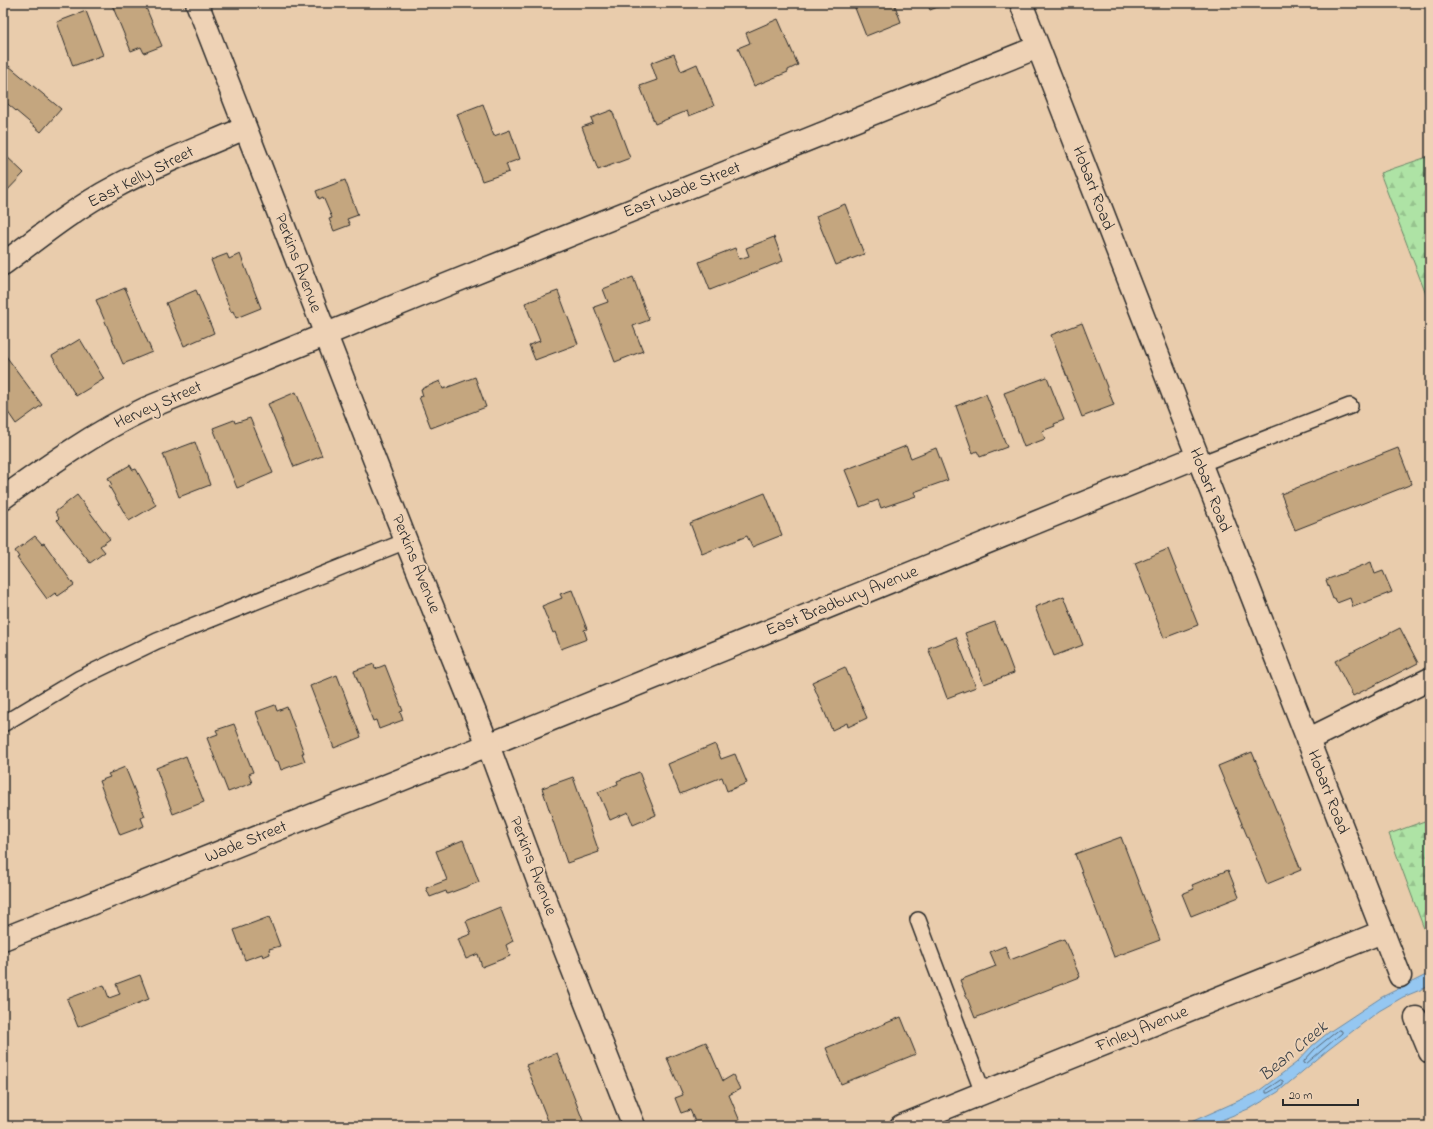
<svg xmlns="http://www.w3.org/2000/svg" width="1433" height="1129" viewBox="0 0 1433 1129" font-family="'Indie Flower',sans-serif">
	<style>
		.forest { fill: url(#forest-firs); stroke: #6c8768 }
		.water { fill: #95c7f1; stroke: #6b89a2 }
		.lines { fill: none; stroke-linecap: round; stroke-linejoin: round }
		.shore { stroke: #55697a; stroke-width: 1 }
		.building { fill: #c4a67f; stroke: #2b2b2b }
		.service-casing { stroke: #2b2b2b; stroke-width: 18 }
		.minor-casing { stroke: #2b2b2b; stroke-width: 25 }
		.tertiary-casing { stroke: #2b2b2b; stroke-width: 25 }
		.service { stroke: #eed2b5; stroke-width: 15 }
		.minor { stroke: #eed2b5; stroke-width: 22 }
		.tertiary { stroke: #eed2b5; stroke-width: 22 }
		.labels { text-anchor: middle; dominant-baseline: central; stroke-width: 4; stroke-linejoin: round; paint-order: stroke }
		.street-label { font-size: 17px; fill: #2b2b2b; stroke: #eed2b5 }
		.water-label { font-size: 18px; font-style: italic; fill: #3b4249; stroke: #eed2b5 }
	</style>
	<defs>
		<pattern id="forest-firs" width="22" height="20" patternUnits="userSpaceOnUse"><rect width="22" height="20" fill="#aee3a5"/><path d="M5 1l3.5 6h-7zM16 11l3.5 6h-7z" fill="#96c38e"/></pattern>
	</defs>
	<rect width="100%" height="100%" fill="#e9ccac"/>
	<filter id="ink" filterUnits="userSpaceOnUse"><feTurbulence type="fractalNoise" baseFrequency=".025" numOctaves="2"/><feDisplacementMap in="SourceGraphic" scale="8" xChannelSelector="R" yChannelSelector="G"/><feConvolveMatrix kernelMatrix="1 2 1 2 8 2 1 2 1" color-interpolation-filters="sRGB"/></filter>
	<g filter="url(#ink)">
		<!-- forest -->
		<path class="forest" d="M1430,156V305L1380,173Z
			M1430,819V945L1389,834Z"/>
		<!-- water -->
		<path class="water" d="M1430,973V986L1403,997L1379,1011L1328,1050L1278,1092L1253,1107L1207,1126H1182L1256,1093L1296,1063L1312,1046L1329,1032L1382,997Z"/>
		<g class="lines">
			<!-- shore -->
			<path class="shore" d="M1339,1030L1342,1031V1033L1306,1064L1304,1063V1061L1315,1049Z
				M1281,1080L1283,1081V1084L1268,1093H1266V1090Z"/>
		</g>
		<!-- building -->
		<path class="building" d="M115,3H144L162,46L144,53L141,47L131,51L112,5Z
			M868,3H894L901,22L866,36L855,8Z
			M927,3H948L930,10Z
			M86,11L103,55L73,66L57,22Z
			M778,19L798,65L788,70V72L754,86L738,48L750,43L746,33Z
			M674,54L681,71L697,64L714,106L689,116L687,111L655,124L640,86L657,80L651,63Z
			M9,66L61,109L41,132L3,100V74Z
			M483,104L492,129H491L494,136L510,130L520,159L506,164L509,172L482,181L457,114Z
			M612,110L630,158L598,170L582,127L593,123L591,118Z
			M3,153L24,173L3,195Z
			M345,180L358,215L347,219L350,225L334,231L329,219L332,218L323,197L319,199L316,191Z
			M845,204L864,254L836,265L816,216Z
			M774,237L783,261L710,290L699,262L735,248L739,259L749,256L746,248Z
			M227,254L229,259L240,254L261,308L236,318L233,311L231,312L211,260Z
			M633,277L649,320L633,326L643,351L615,362L594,307L608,302L603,289Z
			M125,288L152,352L123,364L96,300Z
			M196,290L214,333L184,346L166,303Z
			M558,291L578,344L535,360L529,345L540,341L525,303Z
			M1082,323L1114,405L1082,417L1051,335Z
			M80,339L104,379L76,396L52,356Z
			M3,352L42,405L16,424L3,405Z
			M475,377L486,407L431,428L419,397L423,396L421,389L440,381L443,389Z
			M1047,377L1064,420L1054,424L1055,426L1042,431L1045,439L1024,447L1004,393Z
			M296,392L322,456L294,467L268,404Z
			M986,394L1007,447L980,457L977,451L973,453L956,406Z
			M250,418L273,473L237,488L213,428L234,420L235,423Z
			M195,442L210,485L179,497L163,454Z
			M906,446L911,458L936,448L948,480L914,492L916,496L881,508L878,500L860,507L845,470Z
			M1398,448L1412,484L1295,530L1281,494Z
			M130,465L133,470L136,469L156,505L129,521L109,486L112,485L108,478Z
			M765,493L782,535L752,547L747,536L702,554L690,523Z
			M77,495L110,539L100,546L105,552L90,563L57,520L59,518L55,512Z
			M35,536L42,544L44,543L74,585L58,596L55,593L47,599L17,558L19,557L15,551Z
			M1168,549L1198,625L1164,638L1135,563Z
			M1371,562L1375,574L1383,571L1392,592L1353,607L1350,598L1337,603L1335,598L1333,599L1326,580Z
			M572,590L587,629L584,630L587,639L561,649L555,632L553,633L542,606L562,598L560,594Z
			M1064,596L1083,645L1054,656L1035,607Z
			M995,622L1014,673L984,684L965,633Z
			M1400,628L1418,663L1353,696L1335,661Z
			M956,637L976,687L947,698L928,648Z
			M374,664L375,669L385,665L403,711L400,712L403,720L379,729L376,720L373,721L354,671Z
			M845,667L867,718L848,727L847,723L832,730L812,682Z
			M337,675L361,737L334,748L310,686Z
			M275,705L277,711L287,707L304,753H302L305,761L281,770L278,761L275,762L256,712Z
			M234,724L253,772L249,774L252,783L228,792L207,738L218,734L216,730Z
			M715,744L721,759L735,754L747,783L727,791L722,777L680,794L668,764Z
			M1252,752L1301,870L1267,884L1218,766Z
			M186,756L204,802L173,814L156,768Z
			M125,767L145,816L141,818L144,826L120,835L99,781L110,777L108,774Z
			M639,772L656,815L633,825L628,812L610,820L598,792L618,784L617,781Z
			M573,777L599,852L567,863L542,788Z
			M1121,837L1160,940L1114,957L1075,854Z
			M463,840L479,882L447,894L446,891L430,897L426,888L447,880L436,851Z
			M1228,870L1239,897L1191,916L1182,894L1194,889L1192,885Z
			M500,907L513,941L506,945L510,956L482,967L478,954L466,959L458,939L471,934L466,921Z
			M269,917L280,946L269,949L270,954L263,957L262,954L245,960L234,930Z
			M1064,939L1080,977L975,1018L960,980L996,966L990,952L1005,946L1010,960Z
			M140,975L149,999L78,1027L67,999L104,985L109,998L120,994L116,984Z
			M901,1017L916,1054L841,1084L826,1048Z
			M706,1042L723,1081L733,1075L740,1089L729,1095L742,1126H697L690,1110L681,1113L675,1098L683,1095L667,1058Z
			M557,1053L585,1126H550L526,1065Z"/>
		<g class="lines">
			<!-- service casing -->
			<g class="service-casing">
				<path id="service" d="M1200,464L1350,406
					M3,724L80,678L157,641L406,541
					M918,920L983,1093"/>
			</g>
			<!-- minor casing -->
			<g class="minor-casing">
				<path id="minor" d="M1021,3L1400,976
					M3,264C39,237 75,208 115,187C157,164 202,147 245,128
					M3,498C49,465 94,433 145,409L441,287L1038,47
					M1307,740L1430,679
					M3,939L488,745L1197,457
					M1416,1018L1430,1052
					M901,1126L1382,932"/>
			</g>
			<!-- tertiary casing -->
			<g class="tertiary-casing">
				<path id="tertiary" d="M197,3L406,541L488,745L540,886L634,1126"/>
			</g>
			<!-- service -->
			<use href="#service" class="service"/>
			<!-- minor -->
			<use href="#minor" class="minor"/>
			<!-- tertiary -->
			<use href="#tertiary" class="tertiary"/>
		</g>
	</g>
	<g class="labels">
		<!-- street labels -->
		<g class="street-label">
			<text transform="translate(141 177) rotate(-27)">East Kelly Street</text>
			<text transform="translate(1093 188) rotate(69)">Hobart Road</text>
			<text transform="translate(682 190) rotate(-22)">East Wade Street</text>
			<text transform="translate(298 263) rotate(69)">Perkins Avenue</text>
			<text transform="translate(158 405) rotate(-24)">Hervey Street</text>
			<text transform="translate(1210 490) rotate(69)">Hobart Road</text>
			<text transform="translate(416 564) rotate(68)">Perkins Avenue</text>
			<text transform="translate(842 601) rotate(-22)">East Bradbury Avenue</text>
			<text transform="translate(1328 792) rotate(69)">Hobart Road</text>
			<text transform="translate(246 842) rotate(-22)">Wade Street</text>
			<text transform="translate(533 866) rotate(69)">Perkins Avenue</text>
			<text transform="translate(1142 1029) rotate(-22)">Finley Avenue</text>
		</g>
		<!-- water labels -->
		<g class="water-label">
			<text transform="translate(1294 1052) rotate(-40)">Bean Creek</text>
		</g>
	</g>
	<!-- margin -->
	<rect width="1433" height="1129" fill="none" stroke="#eed2b5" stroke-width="16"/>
	<rect x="8" y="8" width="1417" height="1113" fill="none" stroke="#2b2b2b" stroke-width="1.5" filter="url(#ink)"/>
	<!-- scale -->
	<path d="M1283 1099v6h75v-6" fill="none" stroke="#2b2b2b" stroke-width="2"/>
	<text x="1289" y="1099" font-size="12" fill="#2b2b2b" stroke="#eed2b5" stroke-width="3" paint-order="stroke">20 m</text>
</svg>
